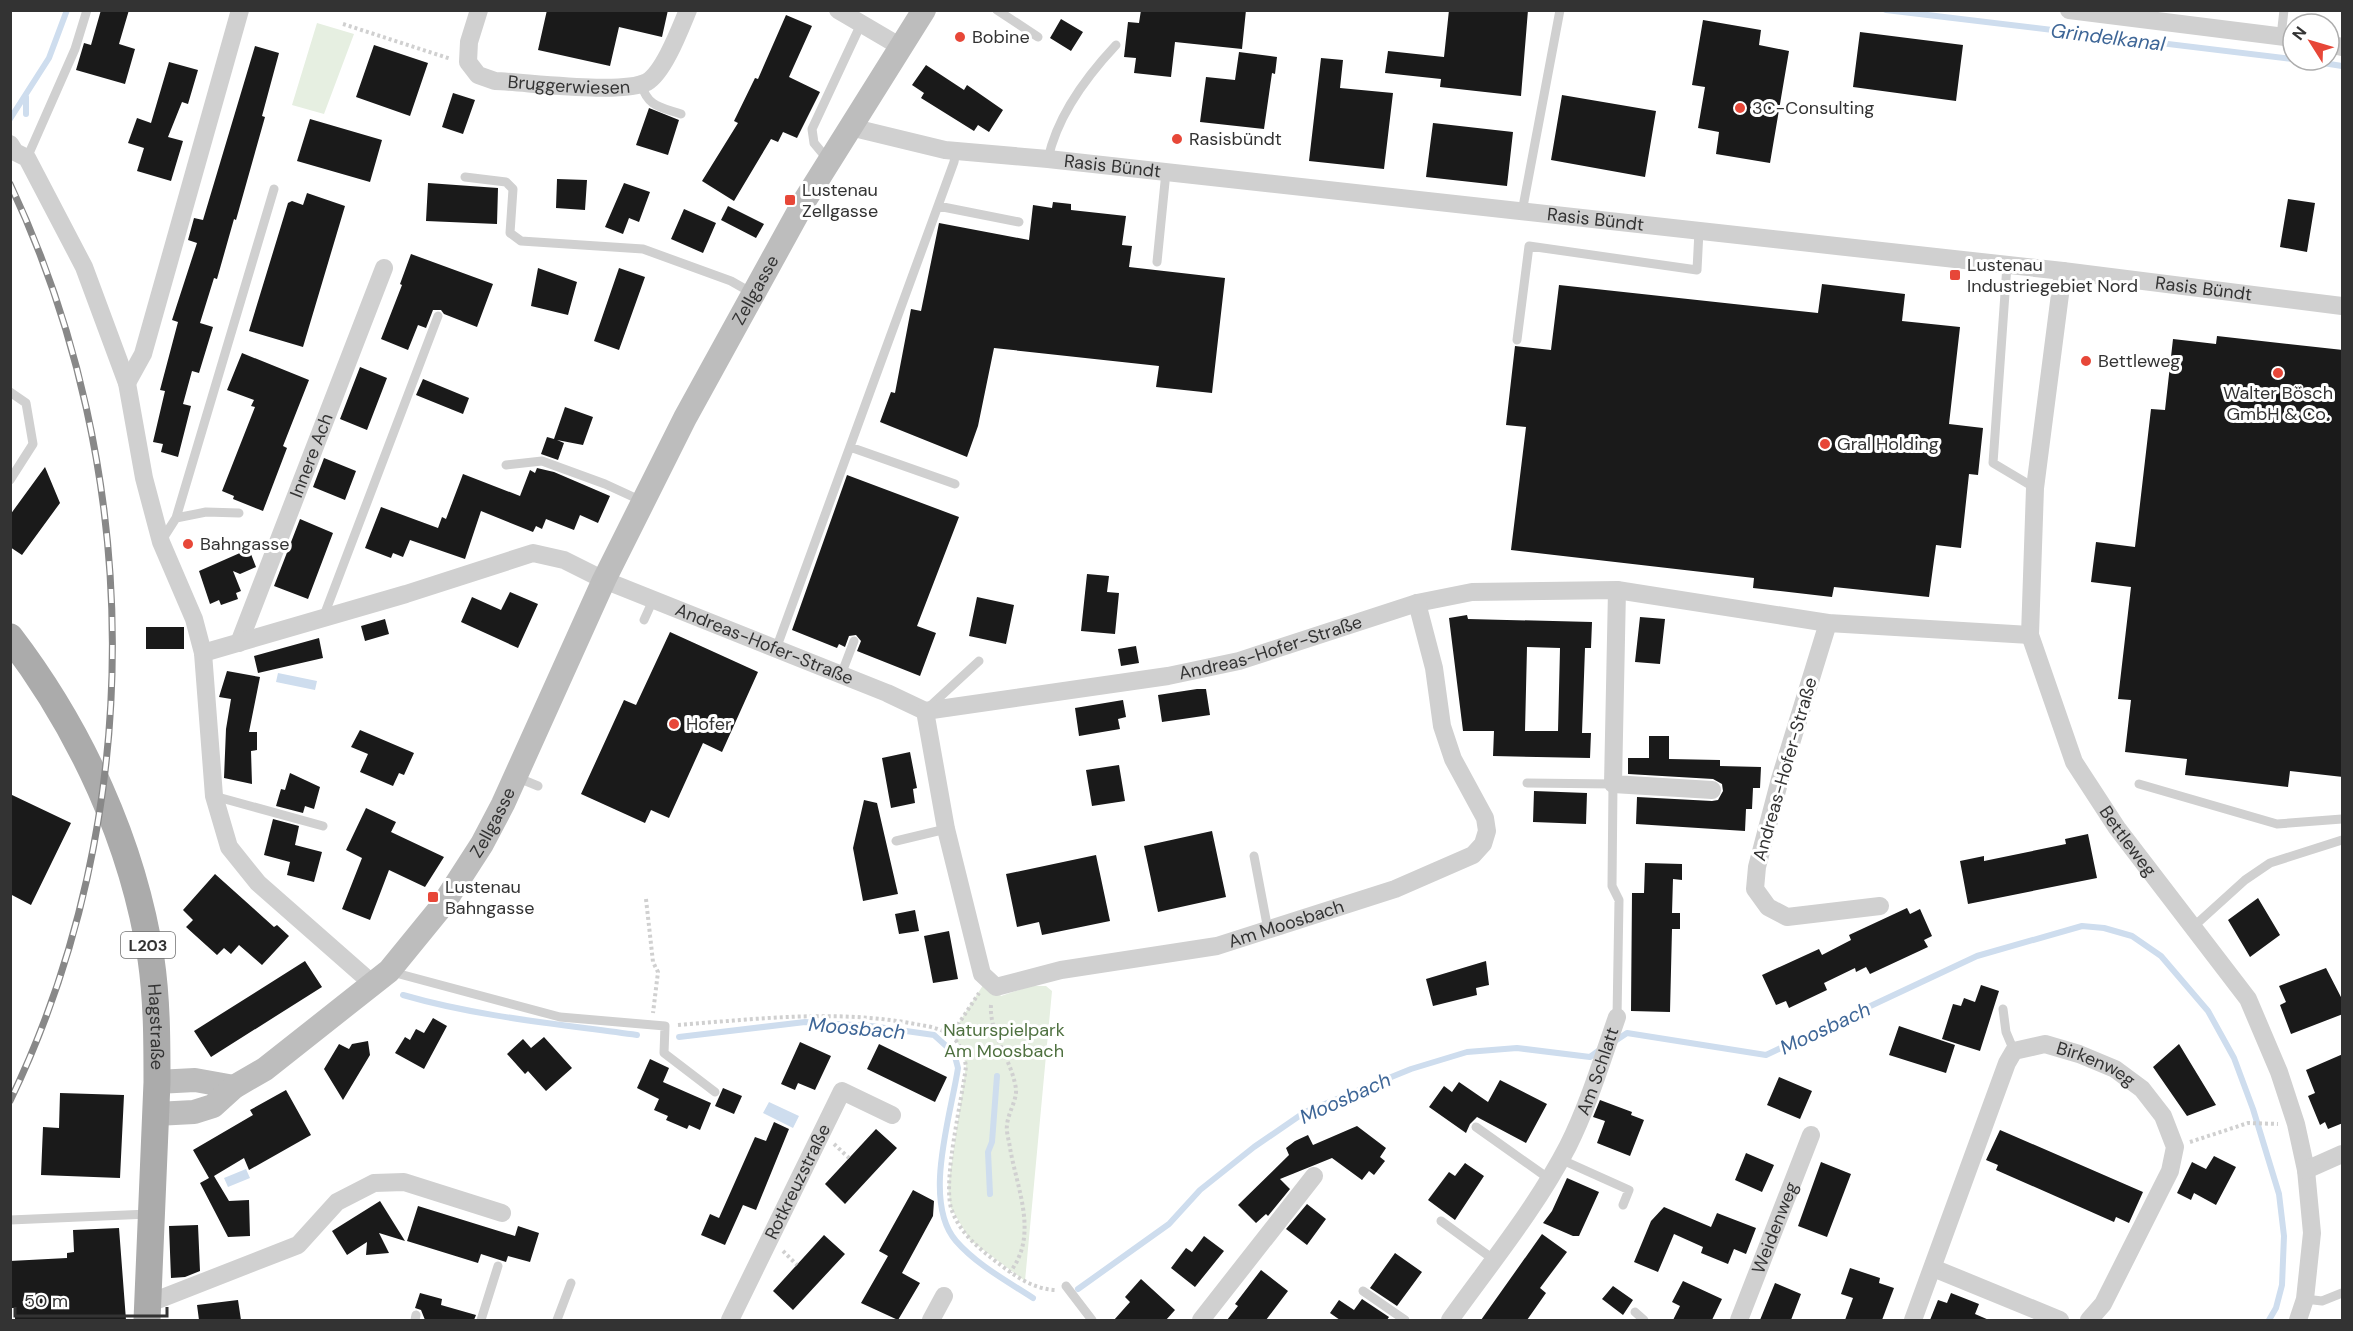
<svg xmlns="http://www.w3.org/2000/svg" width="2353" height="1331" viewBox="0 0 2353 1331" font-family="'DM Sans',sans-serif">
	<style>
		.green { fill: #e6efe1 }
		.water { fill: #ceddee }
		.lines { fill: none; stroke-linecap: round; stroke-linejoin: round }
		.stream { stroke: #ceddee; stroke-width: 6 }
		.building { fill: #1a1a1a; fill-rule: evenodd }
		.path { stroke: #d0d0d0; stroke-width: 4; stroke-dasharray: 3 3; stroke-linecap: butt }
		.service { stroke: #d0d0d0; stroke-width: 9 }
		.minor { stroke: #d0d0d0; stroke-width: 18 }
		.secondary { stroke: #bdbdbd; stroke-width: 24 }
		.primary { stroke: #ababab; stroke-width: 27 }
		.rail-casing { stroke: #888; stroke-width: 7 }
		.rail { stroke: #fff; stroke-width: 4.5; stroke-dasharray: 14; stroke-linecap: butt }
		.poi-dot { fill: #e74738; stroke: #fff; stroke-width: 2 }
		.labels { text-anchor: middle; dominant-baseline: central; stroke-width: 6; stroke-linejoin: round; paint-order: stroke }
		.shield { fill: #fff; stroke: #707070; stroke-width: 1.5 }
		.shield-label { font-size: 16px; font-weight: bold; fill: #333 }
		.poi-label { font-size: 18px; fill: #333; stroke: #fff; text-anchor: start }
		.street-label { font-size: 18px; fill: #333; stroke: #fff }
		.park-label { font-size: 18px; fill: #4e703f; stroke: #fff }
		.water-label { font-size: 20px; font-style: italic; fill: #3e6697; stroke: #fff }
	</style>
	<rect width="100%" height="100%" fill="#fff"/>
	<!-- green -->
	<path class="green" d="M317,23L354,34L324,114L292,105Z
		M987,979L1001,996L1031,986H1046L1052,991L1025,1281L970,1240L951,1208L948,1187L966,1066L961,1047L951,1035Z"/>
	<!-- water -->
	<path class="water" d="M278,673L317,681L315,690L276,682Z
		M769,1102L799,1116L793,1128L763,1113Z
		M246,1169L250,1178L228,1187L224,1178Z"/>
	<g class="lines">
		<!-- stream -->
		<path class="stream" d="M1886,10L2293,59
			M2304,60L2342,66
			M26,97V114
			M10,119L49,58L67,10
			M403,995C479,1017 559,1024 637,1035
			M679,1037L805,1022L871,1026L934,1035L954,1053L958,1068C951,1115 922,1202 956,1241C977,1265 1007,1281 1033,1298
			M1615,1041L1627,1033L1766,1055L1977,956L2082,926L2104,928L2132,936L2161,956L2208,1011L2234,1058L2253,1109L2279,1194L2284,1236L2282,1285L2276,1308L2269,1320
			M990,1194L988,1152L992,1142L997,1076
			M1078,1289L1169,1224L1200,1190L1254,1147L1305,1112L1411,1069L1467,1052L1517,1048L1590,1057L1601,1049"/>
	</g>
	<!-- building -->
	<path class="building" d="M101,10H129L119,44L135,49L125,84L76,70L84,43L91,45Z
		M547,10H668L662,37L619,27L610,66L538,50Z
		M1141,10H1246L1242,49L1175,42L1171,77L1134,73L1136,58L1124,57L1128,22L1139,23Z
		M1449,10H1528L1521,96L1440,87L1441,79L1385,73L1388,51L1444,57Z
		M786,15L812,26L789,77L820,92L797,138L783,132L778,142L771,139L734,201L702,181L738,123L734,121L755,78L758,79Z
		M1061,19L1083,32L1071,51L1050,38Z
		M1703,20L1761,30L1759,45L1789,51L1770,163L1716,154L1719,132L1698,128L1705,87L1692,85Z
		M1860,32L1963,45L1956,101L1853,87Z
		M374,45L428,63L410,116L356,97Z
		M255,46L279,53L262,116L265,117L236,220L234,219L217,279L214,278L200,323L213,327L199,373L192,371L183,404L191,406L178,457L161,452L163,444L153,442L165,391L160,390L178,322L172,320L197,243L188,240L194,218L203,220Z
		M1239,52L1277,57L1275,74L1272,73L1264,129L1200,122L1206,77L1235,80Z
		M1321,58L1343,60L1340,88L1393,93L1384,169L1309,161Z
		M169,62L198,70L188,104L182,102L168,137L183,141L171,181L137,171L144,148L128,143L137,118L151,123Z
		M926,65L964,90L967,85L1003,110L989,132L978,125L974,131L921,98L924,93L912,85Z
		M453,93L475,100L463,134L442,127Z
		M1562,95L1656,111L1645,177L1551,160Z
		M649,108L679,120L668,155L636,145Z
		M310,119L382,140L370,182L297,161Z
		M1433,123L1513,132L1507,186L1426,177Z
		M557,179L587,180L585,210L556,208Z
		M428,183L498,188L497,224L426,221Z
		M624,183L650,192L639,222L629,218L623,234L605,227Z
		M307,193L345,206L303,347L249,331L288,203L292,201L303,205Z
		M2288,199L2315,203L2307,252L2280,247Z
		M1053,202L1071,204V210L1126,216L1122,245L1132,246L1129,267L1225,278L1212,393L1156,387L1159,366L994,348L978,426L967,457L880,422L891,392L895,393L911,309L921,311L939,223L1029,240L1033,205L1052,208Z
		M728,206L764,224L756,238L721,220Z
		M684,209L716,223L703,253L671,239Z
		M411,254L493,284L477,327L444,314L441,310H433L426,328L418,325L408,350L381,339L402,285L400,284Z
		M538,268L577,282L568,315L531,306Z
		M619,268L645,277L619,350L594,341Z
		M1822,284L1905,294L1902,321L1960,327L1949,424L1983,428L1978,475L1969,474L1961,548L1936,545L1929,597L1834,587L1832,597L1753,588L1754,578L1511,550L1526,427L1506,425L1515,346L1551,350L1559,285L1818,313Z
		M2217,336L2343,350V777L2290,771L2288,787L2185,775L2187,759L2125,752L2131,700L2118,699L2131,587L2091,582L2096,542L2135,547L2151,409L2165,410L2173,339L2216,344Z
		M242,353L309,380L283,446L287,448L263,511L233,499L234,496L222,491L255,407L251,406L254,400L227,390Z
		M360,367L387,378L367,430L340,419Z
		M423,379L469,398L463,414L416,395Z
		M565,407L593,417L583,445L557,440L564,443L558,460L541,454L547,437L554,439Z
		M324,458L356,471L345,500L313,487Z
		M45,467L60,503L22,555L10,547V515Z
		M537,468L554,472L610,496L598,523L580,515L574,530L546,519L542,529L536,526L533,532L481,511L465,559L410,540L403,557L393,553L391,558L365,548L381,507L438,528L442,517L446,519L463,474L520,496L530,470L535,473Z
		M847,475L959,517L917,626L936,633L920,676L857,651L861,641L856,635L849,636L845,647L839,644L837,648L792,630Z
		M300,519L333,533L308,599L274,586Z
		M249,549L256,567L240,574L233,571L241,591L236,593L238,599L221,605L219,600L210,604L199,571Z
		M1087,574L1109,576L1107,592L1119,593L1115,634L1081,631Z
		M510,592L538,604L518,648L461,622L472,597L501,610Z
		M977,597L1014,605L1006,644L969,636Z
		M1467,615L1468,619L1592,622L1591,648H1585L1582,733H1591L1590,758L1493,756L1494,731H1463L1449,618ZM1527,647L1560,648L1558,731H1525Z
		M1640,617L1665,619L1660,664L1635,662Z
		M385,619L389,634L365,641L361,626Z
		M146,627H184V649H146Z
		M670,632L758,672L722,752L703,743L669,818L651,810L645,823L581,794L624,700L636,705Z
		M319,638L323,658L258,673L254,656Z
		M1136,646L1139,663L1121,666L1118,649Z
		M227,671L260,677L249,732H257V750L251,751L252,784L224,778L226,729L231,699L219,697Z
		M1197,689H1206L1210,715L1162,722L1158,695Z
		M1123,700L1126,717L1118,719L1120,729L1079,736L1075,708Z
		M360,730L414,753L404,775L399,773L393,786L360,772L368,754L351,747Z
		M1649,736H1669V759L1720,760V766L1761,767L1760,788H1753L1752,809H1746L1745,831L1636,824L1637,797L1712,801L1718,800L1723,791L1722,784L1713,779L1628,774V758H1649Z
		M910,752L917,788L913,789L915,803L891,808L882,758Z
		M1119,765L1125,801L1092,806L1086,770Z
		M290,773L320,787L314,809L305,806L303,813L276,806L281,789L285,790Z
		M1534,791L1587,793L1586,824L1533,822Z
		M10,794L71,823L31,905L10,894Z
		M864,800L877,803L898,894L863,901L853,848Z
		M366,808L396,822L391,832L444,857L425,887L389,870L370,920L342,909L362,858L346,850Z
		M273,819L299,826L295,845L322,852L314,882L287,875L290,862L264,855Z
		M1212,831L1226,897L1158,912L1144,846Z
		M2088,834L2097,878L1968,904L1960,861L1984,856V861L2066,844L2065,839Z
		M1096,855L1110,921L1042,935L1039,922L1017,927L1006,874Z
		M1645,863L1682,864V880L1673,879L1672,913H1680V929H1672L1670,1012L1631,1011L1632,893H1644Z
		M215,874L274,927L277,925L289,936L262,965L239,945L231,954L224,948L217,955L186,927L193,920L183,910Z
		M2258,898L2280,935L2250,957L2228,920Z
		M1907,908L1910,914L1920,909L1932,936L1924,940L1928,947L1870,974L1866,967L1856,972L1855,968L1824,983L1827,990L1789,1008L1786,1001L1776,1005L1762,975L1819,949L1822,955L1851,940L1849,935Z
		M915,910L919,931L899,934L895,914Z
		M949,931L958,979L933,983L924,936Z
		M305,961L322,987L211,1057L194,1031Z
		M1486,961L1489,985L1476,988L1477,995L1433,1006L1426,979Z
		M2326,968L2343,1001V1014L2291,1034L2280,1005L2286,1002L2279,986Z
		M1981,985L1999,991L1980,1051L1942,1039L1953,1004L1961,1006L1964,998L1975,1002Z
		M433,1018L447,1026L424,1069L395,1053L405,1037L410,1040L416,1029L424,1033Z
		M1899,1026L1955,1045L1946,1073L1889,1055Z
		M544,1037L572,1068L546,1091L528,1071L525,1074L507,1054L523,1039L531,1048Z
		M368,1041L370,1055L343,1100L324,1069L339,1044L349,1049L352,1044Z
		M800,1042L831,1056L815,1090L798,1083L795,1090L781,1084Z
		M879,1044L947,1077L935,1102L867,1069Z
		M2179,1044L2216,1105L2187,1116L2153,1067Z
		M2343,1054V1123L2328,1129L2325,1122L2320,1125L2308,1096L2315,1093L2306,1070Z
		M650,1059L669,1068L663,1082L711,1103L700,1130L689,1125L687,1129L666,1120L668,1116L654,1110L659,1099L637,1088Z
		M1779,1077L1812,1091L1800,1119L1767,1105Z
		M1500,1080L1547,1104L1526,1143L1477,1117L1470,1124L1466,1133L1429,1107L1444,1086L1452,1092L1459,1082L1488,1102Z
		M723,1088L742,1096L734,1114L715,1106Z
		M286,1090L311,1135L249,1170L244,1158L214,1176L229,1201L249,1200L250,1236L228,1237L200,1183L209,1178L193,1150L253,1115L250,1110Z
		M60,1093L124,1095L120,1178L41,1175L43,1127L59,1128Z
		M1600,1100L1632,1112L1631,1115L1644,1120L1630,1156L1597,1143L1605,1121L1593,1117Z
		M774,1122L789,1129L756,1210L743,1205L725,1245L701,1235L710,1214L719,1218L755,1137L766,1141Z
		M1357,1126L1386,1148L1380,1157L1385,1161L1374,1175L1369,1171L1362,1180L1332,1158L1280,1179L1290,1189L1268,1216L1266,1214L1256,1223L1238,1205L1289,1155L1286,1148L1295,1141L1308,1135L1313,1145Z
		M876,1129L897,1148L845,1204L825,1184Z
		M2000,1130L2143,1192L2129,1223L2116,1217L2114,1222L1996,1170L1998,1165L1986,1160Z
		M1746,1153L1774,1165L1762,1192L1735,1180Z
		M2214,1156L2236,1167L2216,1205L2194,1193L2191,1200L2177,1193L2192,1162L2206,1169Z
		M1821,1162L1851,1174L1827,1237L1798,1226Z
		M1465,1163L1484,1176L1455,1220L1428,1200L1449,1172L1455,1176Z
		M1567,1178L1599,1192L1579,1236H1573L1543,1223L1552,1211Z
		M913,1190L934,1201L933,1216L902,1273L920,1283L898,1320L861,1303L888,1256L879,1251Z
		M380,1201L405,1241L379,1233L389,1253L366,1255L367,1242L347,1255L332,1231Z
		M1307,1204L1326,1219L1307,1245L1286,1229Z
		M418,1206L515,1236L518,1226L539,1233L530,1262L508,1256L506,1262L481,1254L478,1263L407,1241Z
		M1664,1207L1711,1227L1717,1213L1756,1228L1746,1254L1734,1249L1728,1264L1701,1253L1703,1247L1674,1234L1658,1272L1634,1262L1651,1221Z
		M198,1225L200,1271L185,1277L171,1278L169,1226Z
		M119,1228L126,1320H15V1308H10V1261L67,1258V1253L74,1252L73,1230Z
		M1542,1234L1567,1252L1540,1288L1546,1293L1527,1320H1481Z
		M824,1235L845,1254L793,1310L773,1291Z
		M1204,1236L1224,1251L1195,1287L1171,1268L1186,1248L1192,1252Z
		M1395,1253L1422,1272L1397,1306L1370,1288Z
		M1850,1268L1880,1278L1879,1283L1894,1288L1882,1320H1845L1853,1298L1841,1294Z
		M1261,1270L1288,1291L1266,1320H1227L1238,1306L1235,1304Z
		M1141,1279L1175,1310L1166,1320H1114L1130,1302L1125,1297Z
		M1683,1281L1722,1299L1712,1320H1673L1680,1306L1672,1302Z
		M1775,1283L1801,1294L1791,1320H1760Z
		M1613,1286L1633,1300L1623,1315L1602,1299Z
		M420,1293L442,1299L441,1305L476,1315L474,1320H425L421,1310L415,1308Z
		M1951,1293L1979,1304L1975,1314L1989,1320H1930L1938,1300L1947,1303Z
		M1362,1299L1389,1317L1387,1320H1340L1330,1313L1339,1300L1354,1310Z
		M238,1300L241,1320H199L197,1305Z"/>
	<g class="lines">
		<!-- path -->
		<path class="path" d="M343,24L451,59
			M646,899L653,962L658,972L653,1013
			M991,1005C989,1034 1012,1060 1016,1089C1017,1100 1008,1113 1007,1125C1006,1132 1009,1140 1010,1148C1017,1189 1039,1235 1010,1272
			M678,1025C757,1019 837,1009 915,1024C927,1026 940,1028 950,1035C960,1042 964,1055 966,1066C962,1100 943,1178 951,1208C959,1232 978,1248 998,1263C1015,1276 1033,1289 1055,1290
			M951,1035L979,993
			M2190,1142L2248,1123L2278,1124
			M834,1144L849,1158
			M783,1251L797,1265"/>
		<!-- service -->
		<path class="service" d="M997,10L1038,37
			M2281,36L2284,10
			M641,84C648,107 660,107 681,114
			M27,158L75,49L87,10
			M1048,159C1057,116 1086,77 1116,45
			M829,161L814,143L812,129L861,24
			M465,177L506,182L513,189L510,233L521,241L643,249L731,281L752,293
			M938,206L1019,222
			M1522,212L1560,10
			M1157,262L1166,172
			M2007,265L1993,463L2035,488
			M1517,340L1529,246L1697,270L1699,231
			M10,392L26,403L33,444L10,480
			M850,447L955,484
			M506,465L542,461L605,484L642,501
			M176,518L206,512L239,513
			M162,540L176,518L274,189
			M323,618L438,316
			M644,620L653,600
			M776,649L954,162L956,151
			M841,675L854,641
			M928,708L979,661
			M516,777L538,786
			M1527,783L1613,784L1612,886L1619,900L1617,1017
			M2139,784L2277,824L2342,819
			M214,796L323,826
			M896,841L946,829
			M1254,856L1268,930
			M2192,928L2245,880L2270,863L2342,840
			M392,972L560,1017L665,1026L664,1053L715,1092
			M2003,1009L2006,1032L2014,1051
			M1476,1127L1548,1178
			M1560,1159L1629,1190L1623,1205
			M10,1220L149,1214
			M1441,1221L1493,1259
			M1066,1286L1092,1320
			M1363,1291L1405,1320
			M2305,1299L2322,1301L2342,1293
			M1635,1312L1644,1320
			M415,1320L416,1315
			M481,1320L498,1266
			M557,1320L571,1283"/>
		<!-- minor -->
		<g class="minor">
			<path id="s1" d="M479,10L469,42L468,62L478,75L495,81C527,82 622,95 647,82C664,72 680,29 688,10"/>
			<path d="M838,10L901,47"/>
			<path d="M2069,10L2293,38"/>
			<path d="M2329,44L2342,47"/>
			<path id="s2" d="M850,127L945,150L1048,159L2063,271L2342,306"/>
			<path d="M10,144L15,152L27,158L84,267L127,383L144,478L161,542L194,619L203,653L214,796L229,847L258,883L374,985"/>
			<path id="s3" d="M2063,271L2035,488L2030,635L2074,762L2117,828L2248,999L2279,1072L2296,1124L2306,1170L2312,1233L2305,1299L2298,1320"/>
			<path d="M127,383L143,354L240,10"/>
			<path d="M1617,590L1613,784L1712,790"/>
			<path d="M1828,623L1780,779L1757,867L1755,889L1768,907L1787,917L1880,906"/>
			<path id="s4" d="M239,643L384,268"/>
			<path id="s5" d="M203,653L406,594L533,553L564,560L604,580L887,693L925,711L1168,676L1239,661L1417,603L1472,592L1617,590L1828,623L2030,635"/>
			<path id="s6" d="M925,711L946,829L982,974L996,987L1061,970L1217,946L1395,889L1473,855L1483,844L1487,831L1485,818L1453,759L1442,726L1434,668L1417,603"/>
			<path d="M2306,1170L2342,1154"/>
			<path d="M1933,1268L2060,1320"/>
			<path d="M147,1304L298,1245L337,1202L374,1183L404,1182L502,1213"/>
			<path id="s7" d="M730,1320L842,1091L892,1115"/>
			<path d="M931,1320L944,1296"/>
			<path d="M1201,1320L1314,1176"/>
			<path id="s8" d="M1450,1320C1490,1264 1536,1208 1568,1146C1588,1106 1602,1060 1617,1017"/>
			<path id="s9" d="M1739,1320L1811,1135"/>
			<path id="s10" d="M1913,1320L2007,1063L2014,1051L2045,1044L2079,1054L2115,1069L2142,1089L2163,1116L2175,1147L2170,1171L2103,1304L2089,1320"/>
		</g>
		<!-- secondary -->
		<g class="secondary">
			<path d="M157,1082L195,1080L234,1087"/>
			<path id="s11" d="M156,1114L194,1112L213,1106L234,1087L265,1069L389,971L442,906L482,844L503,804L604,580L685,418L805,200L924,10"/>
		</g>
		<!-- primary -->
		<path class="primary" id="s12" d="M10,637C81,730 133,843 151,959C157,1000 157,1042 157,1082L147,1320"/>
		<!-- rail casing -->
		<g class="rail-casing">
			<path id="rail" d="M10,184C145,471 148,815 10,1101"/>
		</g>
		<!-- rail -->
		<use href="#rail" class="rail"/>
	</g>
	<!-- markers -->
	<g class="poi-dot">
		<circle cx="960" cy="37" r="6"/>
		<circle cx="1740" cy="108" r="6"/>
		<circle cx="1177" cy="139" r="6"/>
		<rect x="784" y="194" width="12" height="12" rx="3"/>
		<rect x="1949" y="269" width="12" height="12" rx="3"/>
		<circle cx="2086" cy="361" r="6"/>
		<circle cx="2278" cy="373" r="6"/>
		<circle cx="1825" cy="444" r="6"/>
		<circle cx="188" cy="544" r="6"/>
		<circle cx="674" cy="724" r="6"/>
		<rect x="427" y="891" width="12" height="12" rx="3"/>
	</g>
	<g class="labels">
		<!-- shield labels -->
		<rect class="shield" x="121" y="932" width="54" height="26" rx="4.5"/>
		<g class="shield-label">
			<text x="148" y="945">L203</text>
		</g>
		<!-- poi labels -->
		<g class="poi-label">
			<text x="972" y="37">Bobine</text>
			<text x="1752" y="108">3C-Consulting</text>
			<text x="1189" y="139">Rasisbündt</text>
			<text x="802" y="190">Lustenau<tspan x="802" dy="21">Zellgasse</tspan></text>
			<text x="1967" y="265">Lustenau<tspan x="1967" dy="21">Industriegebiet Nord</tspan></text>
			<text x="2098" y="361">Bettleweg</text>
			<text x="2278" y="393" text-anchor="middle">Walter Bösch<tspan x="2278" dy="21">GmbH &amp; Co.</tspan></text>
			<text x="1837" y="444">Gral Holding</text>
			<text x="200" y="544">Bahngasse</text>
			<text x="686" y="724">Hofer</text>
			<text x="445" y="887">Lustenau<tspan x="445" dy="21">Bahngasse</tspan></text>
		</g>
		<!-- street labels -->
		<g class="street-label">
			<text stroke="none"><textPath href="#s1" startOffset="162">Bruggerwiesen</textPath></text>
			<text stroke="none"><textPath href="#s2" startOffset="266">Rasis Bündt</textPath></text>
			<text stroke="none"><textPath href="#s2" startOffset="752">Rasis Bündt</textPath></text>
			<text stroke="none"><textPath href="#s2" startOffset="1364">Rasis Bündt</textPath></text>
			<text stroke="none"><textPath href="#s11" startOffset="1056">Zellgasse</textPath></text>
			<text stroke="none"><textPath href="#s4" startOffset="201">Innere Ach</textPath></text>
			<text stroke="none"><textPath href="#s5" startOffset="594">Andreas-Hofer-Straße</textPath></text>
			<text stroke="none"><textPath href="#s5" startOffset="1120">Andreas-Hofer-Straße</textPath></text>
			<text transform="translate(1785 769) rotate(-74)">Andreas-Hofer-Straße</text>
			<text stroke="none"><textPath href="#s11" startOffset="462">Zellgasse</textPath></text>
			<text stroke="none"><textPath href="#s3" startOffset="596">Bettleweg</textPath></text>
			<text stroke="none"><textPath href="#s6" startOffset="586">Am Moosbach</textPath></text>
			<text stroke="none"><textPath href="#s12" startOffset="423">Hagstraße</textPath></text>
			<text stroke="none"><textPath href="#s10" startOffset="374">Birkenweg</textPath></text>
			<text stroke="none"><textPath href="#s8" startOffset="291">Am Schlatt</textPath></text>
			<text stroke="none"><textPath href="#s7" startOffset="154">Rotkreuzstraße</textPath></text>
			<text stroke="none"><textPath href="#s9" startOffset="99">Weidenweg</textPath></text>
		</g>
		<!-- park labels -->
		<g class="park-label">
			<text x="1004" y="1030">Naturspielpark<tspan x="1004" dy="21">Am Moosbach</tspan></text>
		</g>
		<!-- water labels -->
		<g class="water-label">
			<text transform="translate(2108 37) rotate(7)">Grindelkanal</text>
			<text transform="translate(857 1028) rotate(5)">Moosbach</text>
			<text transform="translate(1825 1028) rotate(-25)">Moosbach</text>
			<text transform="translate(1345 1098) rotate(-24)">Moosbach</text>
		</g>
	</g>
	<!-- border -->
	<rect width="2353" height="1331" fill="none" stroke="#333333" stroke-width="24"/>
	<!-- north arrow -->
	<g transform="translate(2311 42) rotate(307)"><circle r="28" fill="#ffffff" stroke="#adadad" stroke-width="1.5"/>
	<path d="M0-4.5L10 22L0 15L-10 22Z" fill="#e74738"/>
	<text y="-9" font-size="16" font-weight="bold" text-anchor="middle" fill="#333333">N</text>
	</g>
	<!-- scale -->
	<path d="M15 1307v9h152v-9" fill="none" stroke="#333333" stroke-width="3"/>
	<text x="24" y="1307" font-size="18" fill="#333333" stroke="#ffffff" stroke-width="4.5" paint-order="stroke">50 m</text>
</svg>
